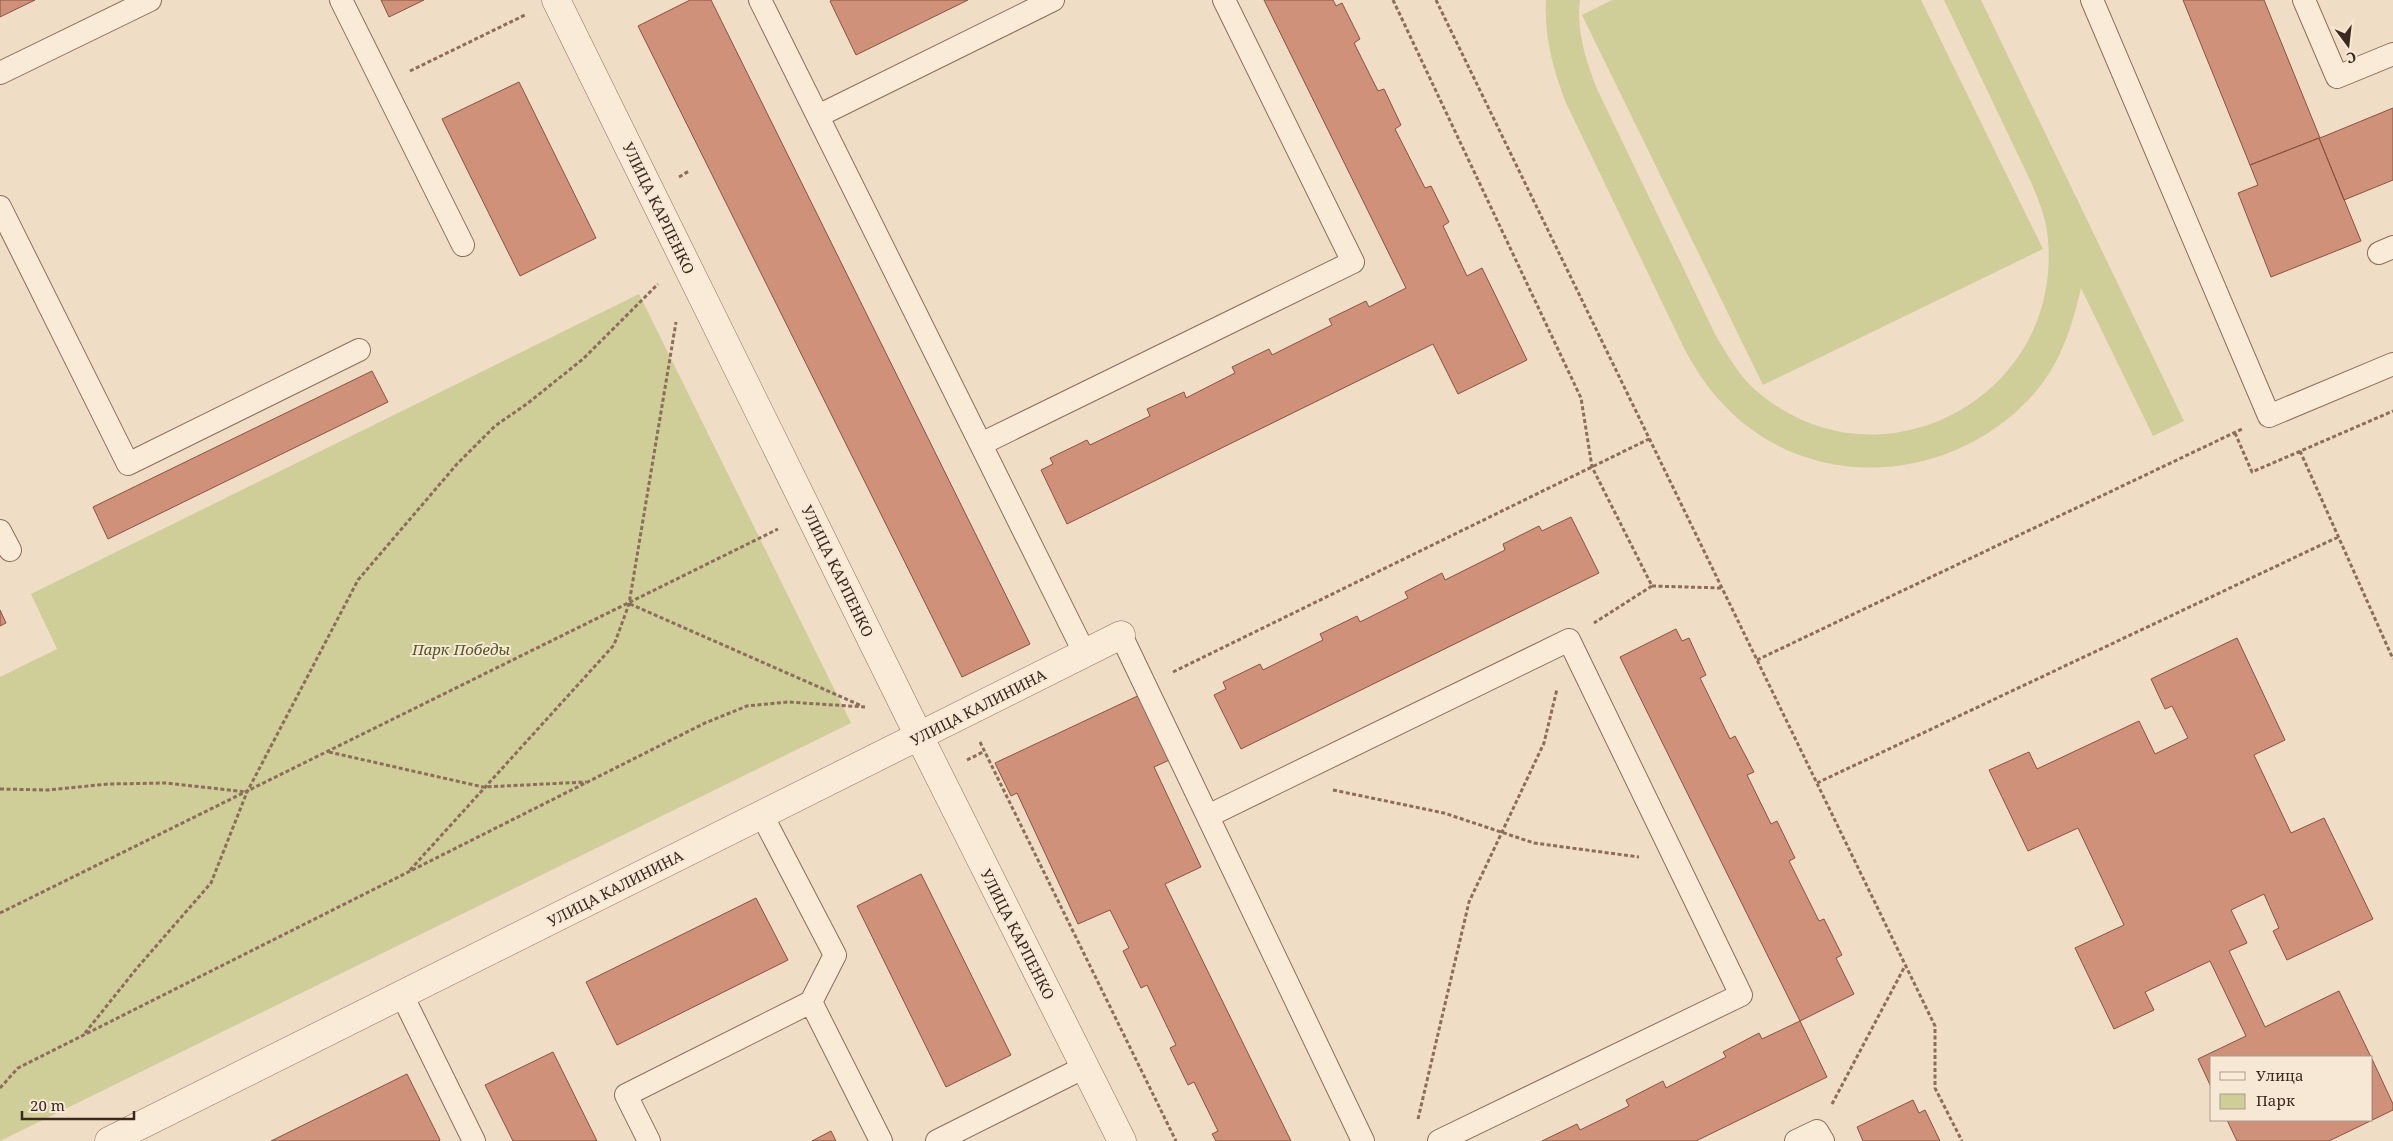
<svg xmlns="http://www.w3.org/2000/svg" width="2393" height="1141" viewBox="0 0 2393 1141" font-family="'Noto Serif',serif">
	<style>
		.green { fill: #cfcd98 }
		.building { fill: #cf917a; stroke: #8c523f }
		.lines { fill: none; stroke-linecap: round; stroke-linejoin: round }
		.lane-casing { stroke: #8c6d5a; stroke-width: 24 }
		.street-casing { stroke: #8c6d5a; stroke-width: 29 }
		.path { stroke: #8c6d5a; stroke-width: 3; stroke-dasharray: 4 2.5; stroke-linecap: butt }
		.lane { stroke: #faebd9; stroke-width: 22 }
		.street { stroke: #faebd9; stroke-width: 28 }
		.labels { text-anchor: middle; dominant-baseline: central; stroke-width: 4; stroke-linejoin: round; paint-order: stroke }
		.street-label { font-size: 15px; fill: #3b281f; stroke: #f7e8d5 }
		.park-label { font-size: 15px; font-style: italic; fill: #535824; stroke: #f7e8d5 }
	</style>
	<rect width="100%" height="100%" fill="#f0ddc5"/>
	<!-- green -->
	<path class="green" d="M1546,0H1580C1576,31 1586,61 1597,89L1715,334C1725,351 1735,369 1749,384C1868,499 2062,404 2048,240C2047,220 2039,201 2031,182L1944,0H1981L2184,421L2153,436L2081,288C2072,327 2060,366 2031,397C1951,484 1808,495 1724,405C1708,389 1696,370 1685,350L1566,103C1553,69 1544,36 1546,0Z
		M1612,0H1921L2043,249L1763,385L1582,15Z
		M639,294L851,723L0,1141V677L57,649L31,594Z"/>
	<!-- building -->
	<path class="building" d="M0,0H35L0,17Z
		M381,0H424L389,17Z
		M690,0H711L1030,644L962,677L638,26Z
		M832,0H968L856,55L830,1Z
		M1264,0H1333L1336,6L1342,3L1360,39L1354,43L1378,91L1384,89L1401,125L1395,129L1425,188L1431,186L1449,222L1443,226L1467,276L1482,268L1527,360L1458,394L1433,344L1067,524L1041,470L1053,464L1050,458L1087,440L1090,445L1150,416L1147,409L1184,392L1186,398L1235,373L1232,367L1269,349L1272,355L1332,325L1329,319L1366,301L1369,307L1406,288Z
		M2183,0H2264L2320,138L2393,108V180L2344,200L2319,138L2250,165Z
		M519,82L596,238L520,276L442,119Z
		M2319,138L2361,241L2271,277L2238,193L2258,185L2250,165Z
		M372,371L388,402L108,539L93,507Z
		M1571,517L1599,573L1241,749L1214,695L1226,689L1223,682L1260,664L1263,670L1323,640L1320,634L1357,616L1360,622L1408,598L1405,592L1442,573L1445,580L1505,550L1503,544L1539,526L1542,531Z
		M0,610L6,623L0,626Z
		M1676,629L1682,641L1689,638L1706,675L1700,678L1730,739L1735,736L1754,772L1747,775L1771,824L1777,821L1795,858L1789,861L1819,921L1824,919L1842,955L1836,958L1854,994L1800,1021L1620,657Z
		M2237,638L2285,740L2254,755L2291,833L2324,818L2373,919L2287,960L2273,931L2279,928L2264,894L2231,910L2247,943L2229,951L2265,1027L2339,991L2371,1057H2212V1089L2198,1059L2246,1036L2210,961L2145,992L2154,1010L2114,1029L2075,948L2124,925L2078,828L2028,851L1989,770L2029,752L2037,769L2139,721L2155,754L2188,738L2172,706L2165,709L2151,679Z
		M1144,693L1174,758L1154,767L1201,867L1165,884L1291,1141H1216L1212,1134L1218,1131L1194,1082L1188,1085L1170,1048L1176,1045L1147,985L1141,988L1123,951L1129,948L1110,910L1078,924L1017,793L1011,796L995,763Z
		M921,874L1011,1055L946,1087L857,906Z
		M756,898L788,960L617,1045L586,982Z
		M1800,1021L1827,1077L1696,1141H1542L1577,1124L1580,1130L1629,1106L1626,1100L1663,1081L1666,1088L1726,1057L1723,1052L1759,1033L1762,1039Z
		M553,1052L597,1141H513L485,1085Z
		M2372,1059L2393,1104V1110L2329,1141H2237L2227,1120H2372Z
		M407,1074L440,1140L438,1141H271Z
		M1913,1100L1919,1113L1925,1110L1940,1141H1863L1857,1127Z
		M831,1131L836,1141H812Z"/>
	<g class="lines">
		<!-- lane casing -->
		<g class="lane-casing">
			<path id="lane" d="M341,0L463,245
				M760,0L1085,654
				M2092,0L2269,416L2393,364
				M2304,0L2337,77L2393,54
				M0,73L150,0
				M818,116L1053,0
				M0,207L128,464L359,350
				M2379,253L2393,247
				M981,444L1353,262L1224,0
				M0,531L10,550
				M1121,635L1363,1141
				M762,815L835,955L811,1002L881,1141
				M1208,816L1569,640L1741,995L1439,1141
				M402,995L474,1141
				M649,1141L626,1095L811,1002
				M937,1141L1085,1067
				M1796,1141L1817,1131L1823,1141"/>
		</g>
		<!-- street casing -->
		<g class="street-casing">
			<path id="street" d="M556,0L919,736L1122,1141
				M109,1141L1121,635"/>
		</g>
		<!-- path -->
		<path class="path" d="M1393,0L1581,398L1592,467L1652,586L1594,623
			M1436,0L1935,1026V1088L1962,1141
			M410,71L525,15
			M679,177L689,171
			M2235,433L2252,472L2393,411
			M2300,451L2393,659
			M1652,586L1721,588
			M630,604L862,706
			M1757,660L2242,429
			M1173,672L1649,439
			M980,742L1176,1141
			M329,752L483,787L586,782
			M967,760L985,751
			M1817,783L2338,537
			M0,789L48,790L108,784L166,783L247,792
			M1333,790L1444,813L1534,843L1639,857
			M410,870L614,645L629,604L676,322
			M0,913L778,529
			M85,1033L137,968L211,883L247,792L358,580L457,464L495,426L528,403L583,359L658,284
			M0,1088L18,1068L705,723L747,706L788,702L865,707
			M1832,1104L1905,966
			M1418,1119L1469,902L1544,743L1557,689"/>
		<!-- lane -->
		<use href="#lane" class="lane"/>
		<!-- street -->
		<use href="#street" class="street"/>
	</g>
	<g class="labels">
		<!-- street labels -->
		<g class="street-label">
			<text transform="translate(659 208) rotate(64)">УЛИЦА КАРПЕНКО</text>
			<text transform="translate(838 571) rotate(64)">УЛИЦА КАРПЕНКО</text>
			<text transform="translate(978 707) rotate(-27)">УЛИЦА КАЛИНИНА</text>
			<text transform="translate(615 888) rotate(-27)">УЛИЦА КАЛИНИНА</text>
			<text transform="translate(1018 934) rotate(63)">УЛИЦА КАРПЕНКО</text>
		</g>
		<!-- park labels -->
		<g class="park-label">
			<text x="461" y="649">Парк Победы</text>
		</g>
	</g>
	<!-- legend -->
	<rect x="2210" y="1056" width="162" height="65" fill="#f7e8d5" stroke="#ac9b8c"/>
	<rect x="2220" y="1072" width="25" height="8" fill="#faebd9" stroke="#ac9b8c"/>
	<text x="2256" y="1081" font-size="15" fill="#3b281f">Улица</text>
	<rect x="2220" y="1094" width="25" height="15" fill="#cfcd98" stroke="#ac9b8c"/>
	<text x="2256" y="1106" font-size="15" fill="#3b281f">Парк</text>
	<!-- north arrow -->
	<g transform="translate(2348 45) rotate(165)" stroke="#f7e8d5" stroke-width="4" paint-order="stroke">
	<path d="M0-4L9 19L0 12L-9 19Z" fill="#3b281f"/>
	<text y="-8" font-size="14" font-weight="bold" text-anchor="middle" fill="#3b281f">С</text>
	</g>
	<!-- scale -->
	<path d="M22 1111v8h112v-8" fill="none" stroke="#3b281f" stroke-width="2.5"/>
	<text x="30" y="1111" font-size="15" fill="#3b281f" stroke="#f7e8d5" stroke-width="4" paint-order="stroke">20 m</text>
</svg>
